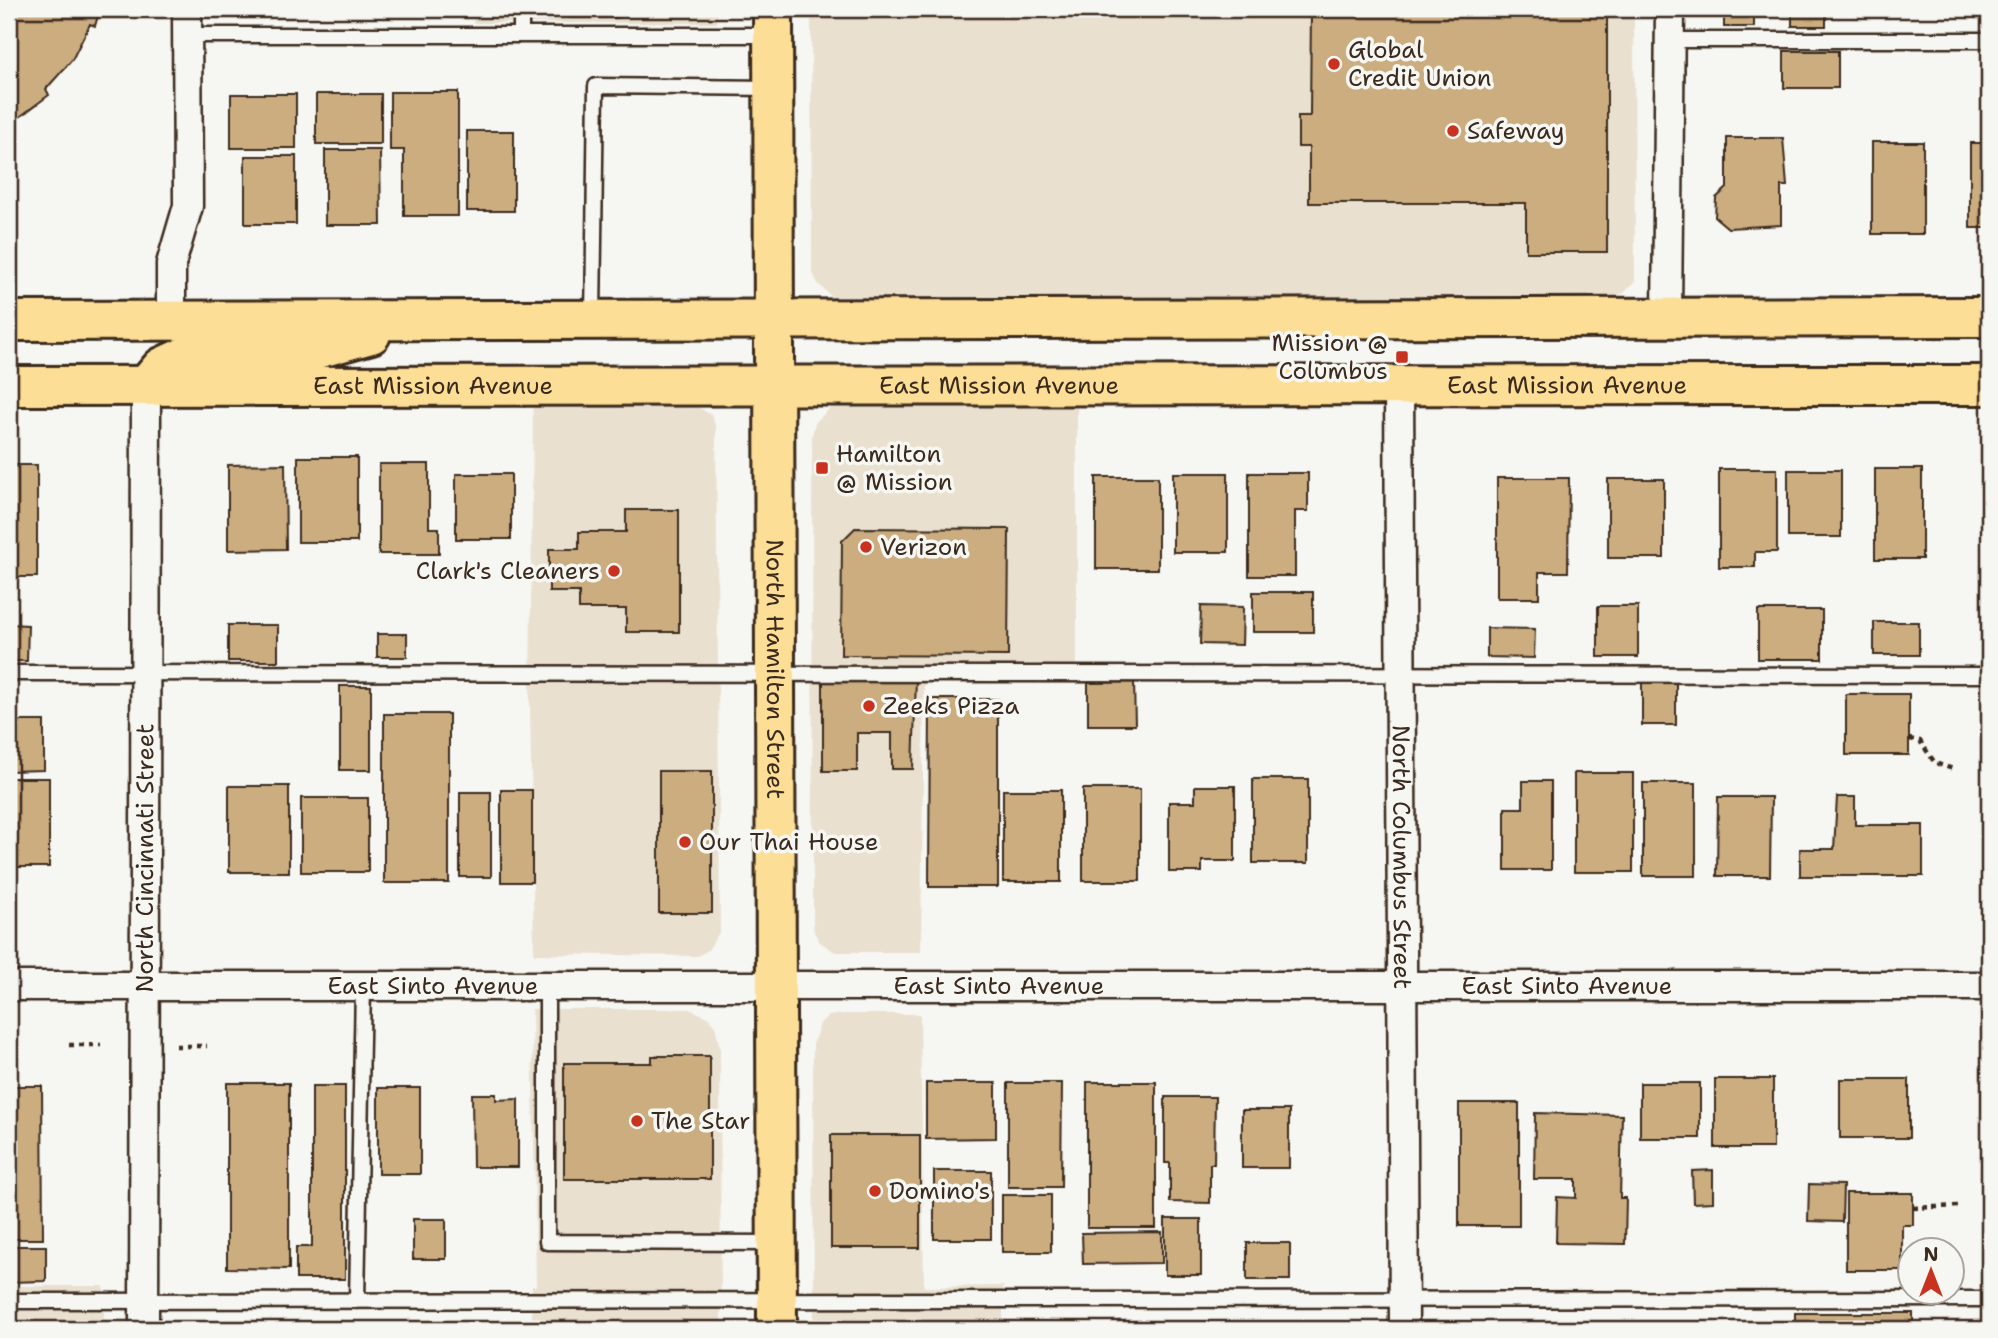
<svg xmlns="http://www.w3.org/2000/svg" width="1998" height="1338" viewBox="0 0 1998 1338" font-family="'Shantell Sans',sans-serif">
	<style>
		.built { fill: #e9e0d0 }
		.building { fill: #cbad80; stroke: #3b2a1e; stroke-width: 2 }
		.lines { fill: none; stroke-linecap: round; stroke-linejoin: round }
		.service-casing { stroke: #3b2a1e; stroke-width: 19 }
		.minor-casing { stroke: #3b2a1e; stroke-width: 33 }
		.primary-casing { stroke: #3b2a1e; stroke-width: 44 }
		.path { stroke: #3b2a1e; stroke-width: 4.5; stroke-dasharray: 5 5; stroke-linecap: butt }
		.service { stroke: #f6f6f2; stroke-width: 14 }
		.minor { stroke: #f6f6f2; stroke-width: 28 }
		.primary { stroke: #fcde96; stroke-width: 38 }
		.poi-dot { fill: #c8321e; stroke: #f6f6f2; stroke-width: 2.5 }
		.labels { text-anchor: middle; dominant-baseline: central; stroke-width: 7; stroke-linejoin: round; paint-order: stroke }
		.poi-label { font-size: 24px; fill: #3b2a1e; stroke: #f6f6f2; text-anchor: start }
		.street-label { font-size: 24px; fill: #3b2a1e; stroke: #f6f6f2 }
	</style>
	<rect width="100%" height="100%" fill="#f6f6f2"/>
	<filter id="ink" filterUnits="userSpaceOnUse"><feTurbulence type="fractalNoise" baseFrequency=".0143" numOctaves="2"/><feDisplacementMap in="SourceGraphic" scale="14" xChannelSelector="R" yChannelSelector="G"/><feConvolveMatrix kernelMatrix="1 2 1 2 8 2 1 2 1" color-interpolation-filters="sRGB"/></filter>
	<g filter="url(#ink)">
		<!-- built -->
		<path class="built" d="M473,9H717V23H473Z
			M811,9H1634L1635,281L1624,293L1613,297H832L818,284L812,271Z
			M1077,404V681L924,683L921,952H835L820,942L814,932L813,919L812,436L815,423L830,408L841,405Z
			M686,405L698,407L711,415L716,427L720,931L708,950L698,956L534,954L530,701L533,406Z
			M532,1009H689L708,1017L715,1026L720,1048L721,1329H532V1286H536Z
			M844,1014H920L924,1287L1003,1286V1329H814L813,1044L820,1023L829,1016Z
			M9,1286H104V1329H9Z"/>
		<!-- building -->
		<path class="building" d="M14,9H100L95,26L90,24L72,60L46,89L49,95L17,119L14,114L9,117V18Z
			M1311,9H1607V252H1526V203H1309V147H1298V116H1310Z
			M1724,9H1754V27H1724Z
			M1792,9H1826V26H1792Z
			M1784,51H1838V88H1784Z
			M390,92H458V216H404V150H390Z
			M231,94H296V148H231Z
			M316,94H381V144H316Z
			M467,131H514V211H467Z
			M1727,138H1783L1787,186H1781V225L1728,228L1715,217L1716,198L1727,188Z
			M1872,142H1923V234H1872Z
			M1970,143H1989V228H1970Z
			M325,150H380L381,225H325Z
			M245,156H296V224H245Z
			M298,457H357V542H298Z
			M285,464L286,549L228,550V465Z
			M379,464H429V528H439V554H379Z
			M9,465H37V577H9Z
			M1719,469H1777V552H1755V567H1719Z
			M1875,469H1922V559H1875Z
			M1788,470H1841V537H1788Z
			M1173,473H1228V552H1173Z
			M1249,473H1308V511H1295V576H1249Z
			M456,474H511V539H456Z
			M1096,477H1158V569H1096Z
			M1497,478H1569L1568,572H1539V598H1497Z
			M1608,479H1664V558H1608Z
			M626,510H679V632H626V609H579V592H549V549H579V532H626Z
			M855,528L1009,529L1008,656L841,655L842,541Z
			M1253,592H1313V632H1253Z
			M1201,606L1243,607L1242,645L1200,644Z
			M1598,606H1638V657H1598Z
			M1758,610H1822V659H1758Z
			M1874,622H1919V655H1874Z
			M9,624L28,625L27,661H9Z
			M228,625H278V661H228Z
			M1487,628L1535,629L1534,658L1487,657Z
			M377,634H407V657H377Z
			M823,679H916L913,769H892V733H857V771H823Z
			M1134,682L1135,725H1088V683Z
			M1676,682V725H1642V683Z
			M340,686H371V770H340Z
			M1846,694H1909V755H1846Z
			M930,699H998V887H929Z
			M384,714H449V883H384Z
			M9,721H44V770L9,771Z
			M659,771H712V913H659Z
			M1574,773H1633V872H1574Z
			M9,778H49V867H9Z
			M1253,779H1308V863H1253Z
			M1523,781H1551V870H1505V808H1523Z
			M1643,783H1696V876H1643Z
			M229,786H289V872H229Z
			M1195,786H1235V861H1202V872H1169V802H1195Z
			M1083,789H1140V881H1083Z
			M501,790H532V882H501Z
			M1003,790H1061V882H1003Z
			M460,792H491V877H460Z
			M1718,797H1771L1770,876H1717Z
			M1837,797H1855V825H1923V876H1800V849H1834Z
			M301,798H368V872H301Z
			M652,1056H710V1179H564V1063H652Z
			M1715,1079H1773V1148H1715Z
			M1840,1079H1909V1138H1840Z
			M1087,1082H1156V1228H1087Z
			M227,1083H289V1269L227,1268Z
			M926,1083H996V1138L926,1139Z
			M1008,1083H1062L1061,1187H1008Z
			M1640,1083H1700V1138H1640Z
			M9,1086H42L43,1239H9Z
			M312,1086H345V1279H296V1247H312Z
			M378,1088H420V1174H378Z
			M472,1094H496V1100L518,1099V1167H473Z
			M1165,1097H1215L1214,1164H1210V1203L1170,1202V1163H1165Z
			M1459,1103H1519V1226H1459Z
			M1242,1110H1289V1168H1242Z
			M1535,1113L1622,1115L1620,1198H1626L1625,1244L1556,1243L1557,1197L1576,1198V1179H1534Z
			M831,1135H920V1248H831Z
			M1713,1170V1202L1693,1203L1692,1171Z
			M934,1171H991V1239H934Z
			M1809,1184L1843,1185L1842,1222L1808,1221Z
			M1846,1193H1913V1225H1902V1270H1846Z
			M1002,1195H1051V1252H1002Z
			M413,1219H446V1259H413Z
			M1165,1219H1201V1275H1165Z
			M1162,1232V1263L1083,1264L1082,1233Z
			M1247,1243H1290V1280H1247Z
			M9,1246H46V1281L9,1282Z
			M1795,1313H1913V1329H1795Z
			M1580,1323V1329H1556V1324Z
			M300,1324H376V1329H300Z"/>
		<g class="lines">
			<!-- service casing -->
			<g class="service-casing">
				<path id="service" d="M571,9H616
					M187,35H770
					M521,35V9
					M1670,40H1989
					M593,319L596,86L772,88
					M9,673L1989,675
					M547,987V1242L774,1243
					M9,1301L1989,1299
					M357,1301L363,987"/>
			</g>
			<!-- minor casing -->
			<g class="minor-casing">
				<g id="minor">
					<path d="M1667,317L1670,9"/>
					<path d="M171,321V264L188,206L187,9"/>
					<path id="s1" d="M1399,385L1404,1329"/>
					<path id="s2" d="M9,986H1989"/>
					<path id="s3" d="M144,1329L146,386"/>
				</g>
			</g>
			<!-- primary casing -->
			<g class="primary-casing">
				<g id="primary">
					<path id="s4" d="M773,9L777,1329"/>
					<path d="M9,321L1989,317"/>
					<path id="s5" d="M9,386L1989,385"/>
					<path d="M146,386L162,367L195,352L313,350L371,334"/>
				</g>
			</g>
			<!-- path -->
			<path class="path" d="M1909,739L1920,741L1935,763L1956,770
				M69,1045H101
				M176,1046H207
				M1913,1208L1958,1206"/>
			<!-- service -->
			<use href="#service" class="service"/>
			<!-- minor -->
			<use href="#minor" class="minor"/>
			<!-- primary -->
			<use href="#primary" class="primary"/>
		</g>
	</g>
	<!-- markers -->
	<g class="poi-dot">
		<circle cx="1334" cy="64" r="7"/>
		<circle cx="1453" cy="131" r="7"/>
		<rect x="1395" y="350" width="14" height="14" rx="3.5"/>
		<rect x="815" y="461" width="14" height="14" rx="3.5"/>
		<circle cx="866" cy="547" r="7"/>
		<circle cx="614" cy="571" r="7"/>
		<circle cx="869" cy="706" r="7"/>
		<circle cx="685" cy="842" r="7"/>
		<circle cx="637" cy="1121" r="7"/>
		<circle cx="875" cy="1191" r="7"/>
	</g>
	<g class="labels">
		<!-- poi labels -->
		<g class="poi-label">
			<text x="1348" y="50">Global<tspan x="1348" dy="28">Credit Union</tspan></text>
			<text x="1467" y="131">Safeway</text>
			<text x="1388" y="343" text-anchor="end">Mission @<tspan x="1388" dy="28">Columbus</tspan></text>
			<text x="836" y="454">Hamilton<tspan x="836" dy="28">@ Mission</tspan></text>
			<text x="880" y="547">Verizon</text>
			<text x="600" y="571" text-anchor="end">Clark's Cleaners</text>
			<text x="883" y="706">Zeeks Pizza</text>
			<text x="699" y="842">Our Thai House</text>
			<text x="651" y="1121">The Star</text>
			<text x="889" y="1191">Domino's</text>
		</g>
		<!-- street labels -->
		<g class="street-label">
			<text stroke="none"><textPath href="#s5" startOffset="1558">East Mission Avenue</textPath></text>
			<text stroke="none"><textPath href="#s5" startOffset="990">East Mission Avenue</textPath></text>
			<text stroke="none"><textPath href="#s5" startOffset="424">East Mission Avenue</textPath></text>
			<text stroke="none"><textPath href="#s4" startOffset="660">North Hamilton Street</textPath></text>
			<text stroke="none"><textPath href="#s1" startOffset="472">North Columbus Street</textPath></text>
			<text stroke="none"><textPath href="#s3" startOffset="471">North Cincinnati Street</textPath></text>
			<text stroke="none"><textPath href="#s2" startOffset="424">East Sinto Avenue</textPath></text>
			<text stroke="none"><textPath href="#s2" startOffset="990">East Sinto Avenue</textPath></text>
			<text stroke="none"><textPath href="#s2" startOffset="1558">East Sinto Avenue</textPath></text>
		</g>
	</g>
	<!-- margin -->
	<rect width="1998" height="1338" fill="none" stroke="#f6f6f2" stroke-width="35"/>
	<rect x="18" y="18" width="1963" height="1303" fill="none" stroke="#3b2a1e" stroke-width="2.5" filter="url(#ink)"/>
	<!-- north arrow -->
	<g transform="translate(1931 1271)"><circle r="33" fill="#f6f6f2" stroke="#aba49d" stroke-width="2"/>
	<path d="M0-5L12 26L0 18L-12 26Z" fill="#c8321e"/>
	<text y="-10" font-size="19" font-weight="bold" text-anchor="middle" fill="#3b2a1e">N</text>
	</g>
</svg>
